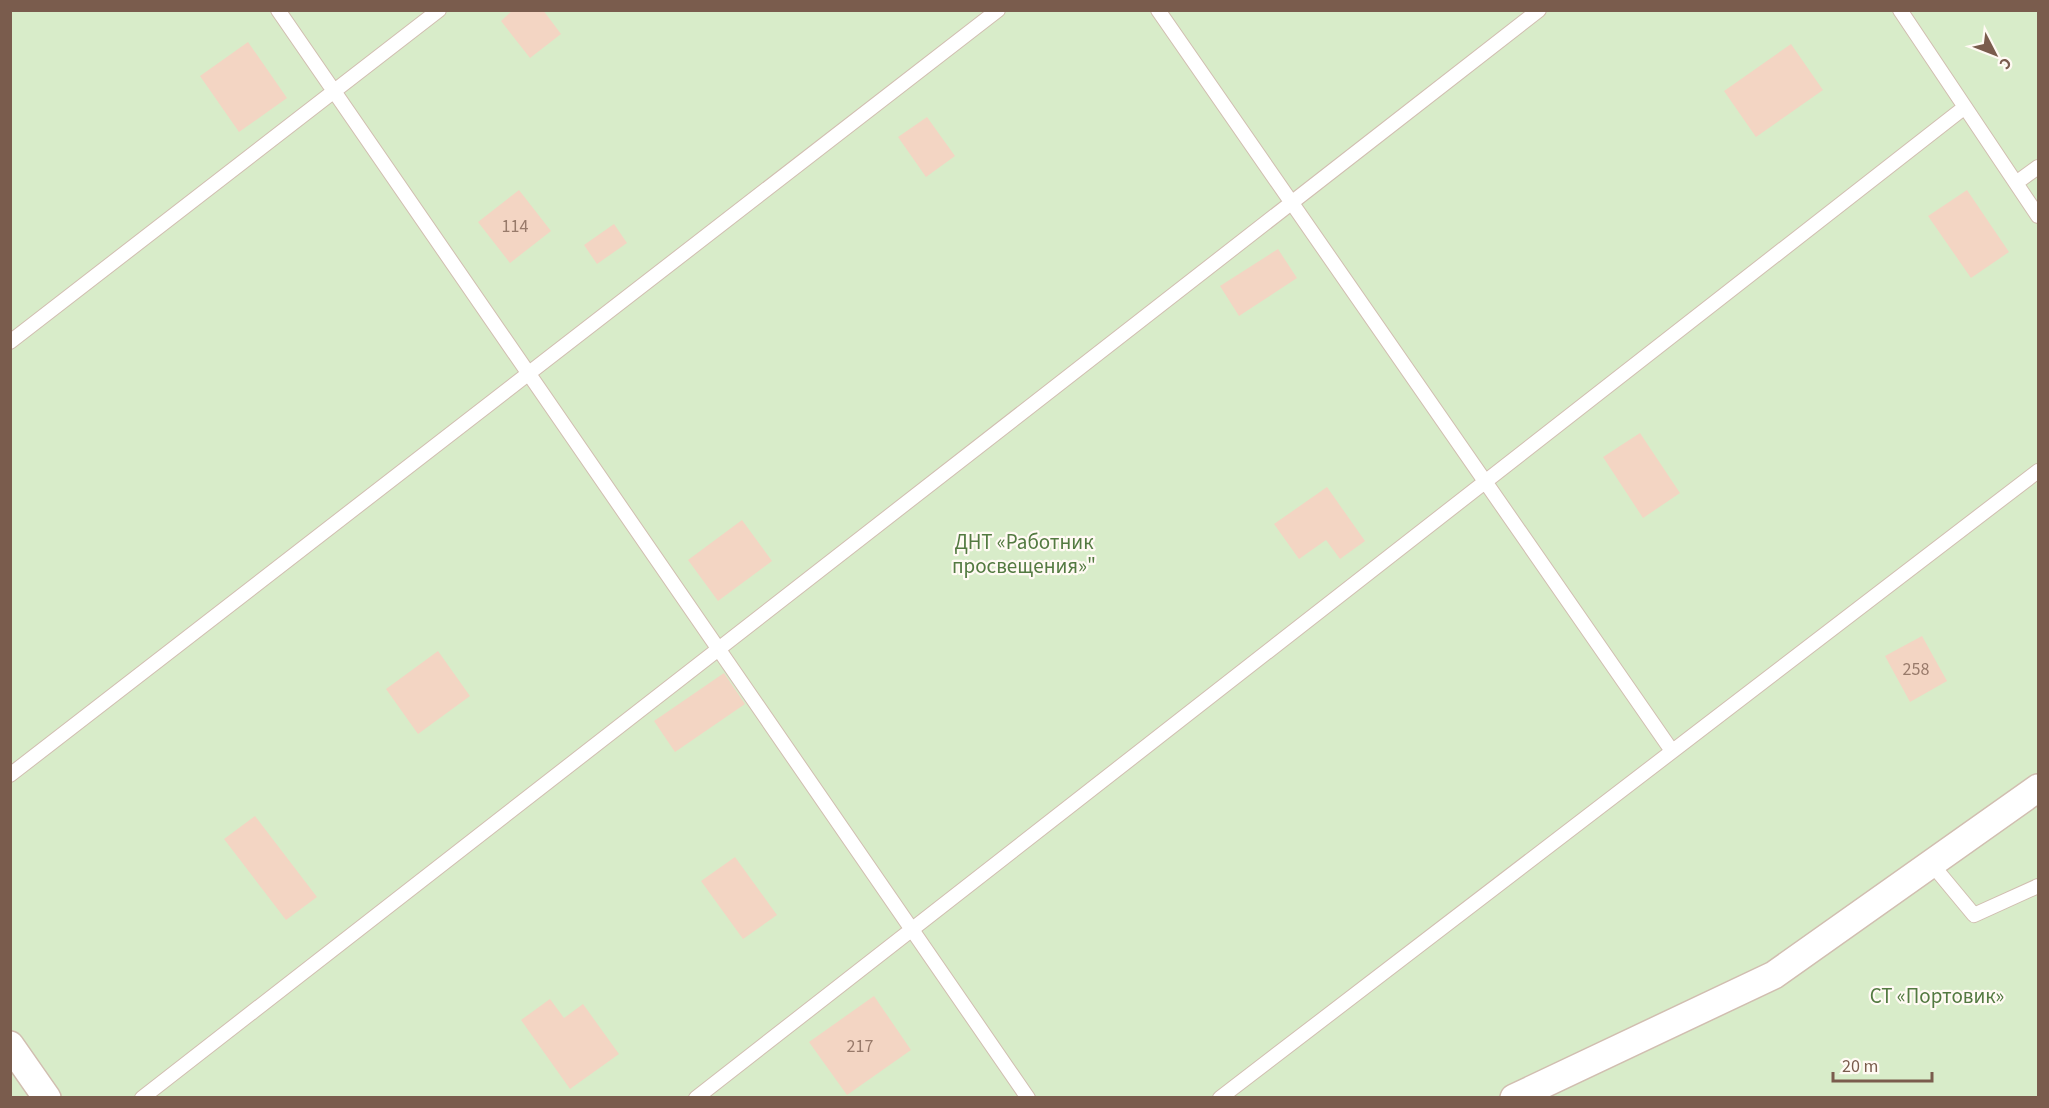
<svg xmlns="http://www.w3.org/2000/svg" width="2049" height="1108" viewBox="0 0 2049 1108" font-family="'Source Sans 3',sans-serif">
	<style>
		.green { fill: #d8ecc9 }
		.building { fill: #f3d5c3 }
		.lines { fill: none; stroke-linecap: round; stroke-linejoin: round }
		.service-casing { stroke: #d1beb0; stroke-width: 16 }
		.minor-casing { stroke: #d1beb0; stroke-width: 30 }
		.service { stroke: #fff; stroke-width: 14 }
		.minor { stroke: #fff; stroke-width: 27 }
		.labels { text-anchor: middle; dominant-baseline: central; stroke-width: 4.5; stroke-linejoin: round; paint-order: stroke }
		.number-label { font-size: 18px; fill: #987a6a }
		.park-label { font-size: 21px; fill: #537a41; stroke: #fffaf3 }
	</style>
	<rect width="100%" height="100%" fill="#fdf6ec"/>
	<!-- green -->
	<path class="green" d="M10,11H2038V1097H11Z"/>
	<!-- building -->
	<path class="building" d="M513,10H543L561,34L530,58L501,21Z
		M248,42L287,98L239,132L200,76Z
		M1791,44L1823,90L1756,137L1724,91Z
		M927,117L955,156L926,177L898,137Z
		M519,190L551,231L510,263L478,222Z
		M1967,190L2009,252L1971,278L1928,216Z
		M614,224L627,243L597,264L584,245Z
		M1278,249L1297,278L1239,316L1220,286Z
		M1640,433L1680,493L1643,518L1603,457Z
		M1327,487L1365,541L1340,559L1326,540L1299,559L1274,524Z
		M742,520L772,561L718,601L688,560Z
		M1922,636L1947,681L1910,702L1885,656Z
		M438,651L470,696L418,734L386,689Z
		M724,673L745,704L675,752L654,721Z
		M255,816L317,897L286,920L224,839Z
		M735,857L777,915L743,939L701,881Z
		M874,996L911,1050L847,1095L809,1042Z
		M550,999L564,1018L583,1004L619,1054L570,1089L521,1020Z"/>
	<g class="lines">
		<!-- service casing -->
		<g class="service-casing">
			<path id="service" d="M278,10L1028,1098
				M1158,10L1672,751
				M1900,10L2038,216
				M2016,183L2038,167
				M10,342L439,10
				M10,775L998,10
				M1930,862L1974,915L2038,886
				M142,1098L1539,10
				M696,1098L1965,107
				M1220,1098L2038,471"/>
		</g>
		<!-- minor casing -->
		<g class="minor-casing">
			<path id="minor" d="M10,1045L47,1098
				M1514,1098L1774,975L2038,788"/>
		</g>
		<!-- service -->
		<use href="#service" class="service"/>
		<!-- minor -->
		<use href="#minor" class="minor"/>
	</g>
	<g class="labels">
		<!-- number labels -->
		<g class="number-label">
			<text x="515" y="226">114</text>
			<text x="1916" y="669">258</text>
			<text x="860" y="1046">217</text>
		</g>
		<!-- park labels -->
		<g class="park-label">
			<text x="1024" y="542">ДНТ «Работник<tspan x="1024" dy="24">просвещения»"</tspan></text>
			<text x="1937" y="996">СТ «Портовик»</text>
		</g>
	</g>
	<!-- border -->
	<rect width="2049" height="1108" fill="none" stroke="#7a5c4d" stroke-width="24"/>
	<!-- north arrow -->
	<g transform="translate(1995 54) rotate(132)" stroke="#fffaf3" stroke-width="4.5" paint-order="stroke">
	<path d="M0-4.5L10 22L0 15L-10 22Z" fill="#7a5c4d"/>
	<text y="-9" font-size="16" font-weight="bold" text-anchor="middle" fill="#7a5c4d">С</text>
	</g>
	<!-- scale -->
	<path d="M1833 1072v9h99v-9" fill="none" stroke="#7a5c4d" stroke-width="3"/>
	<text x="1842" y="1072" font-size="18" fill="#7a5c4d" stroke="#fffaf3" stroke-width="4.5" paint-order="stroke">20 m</text>
</svg>
